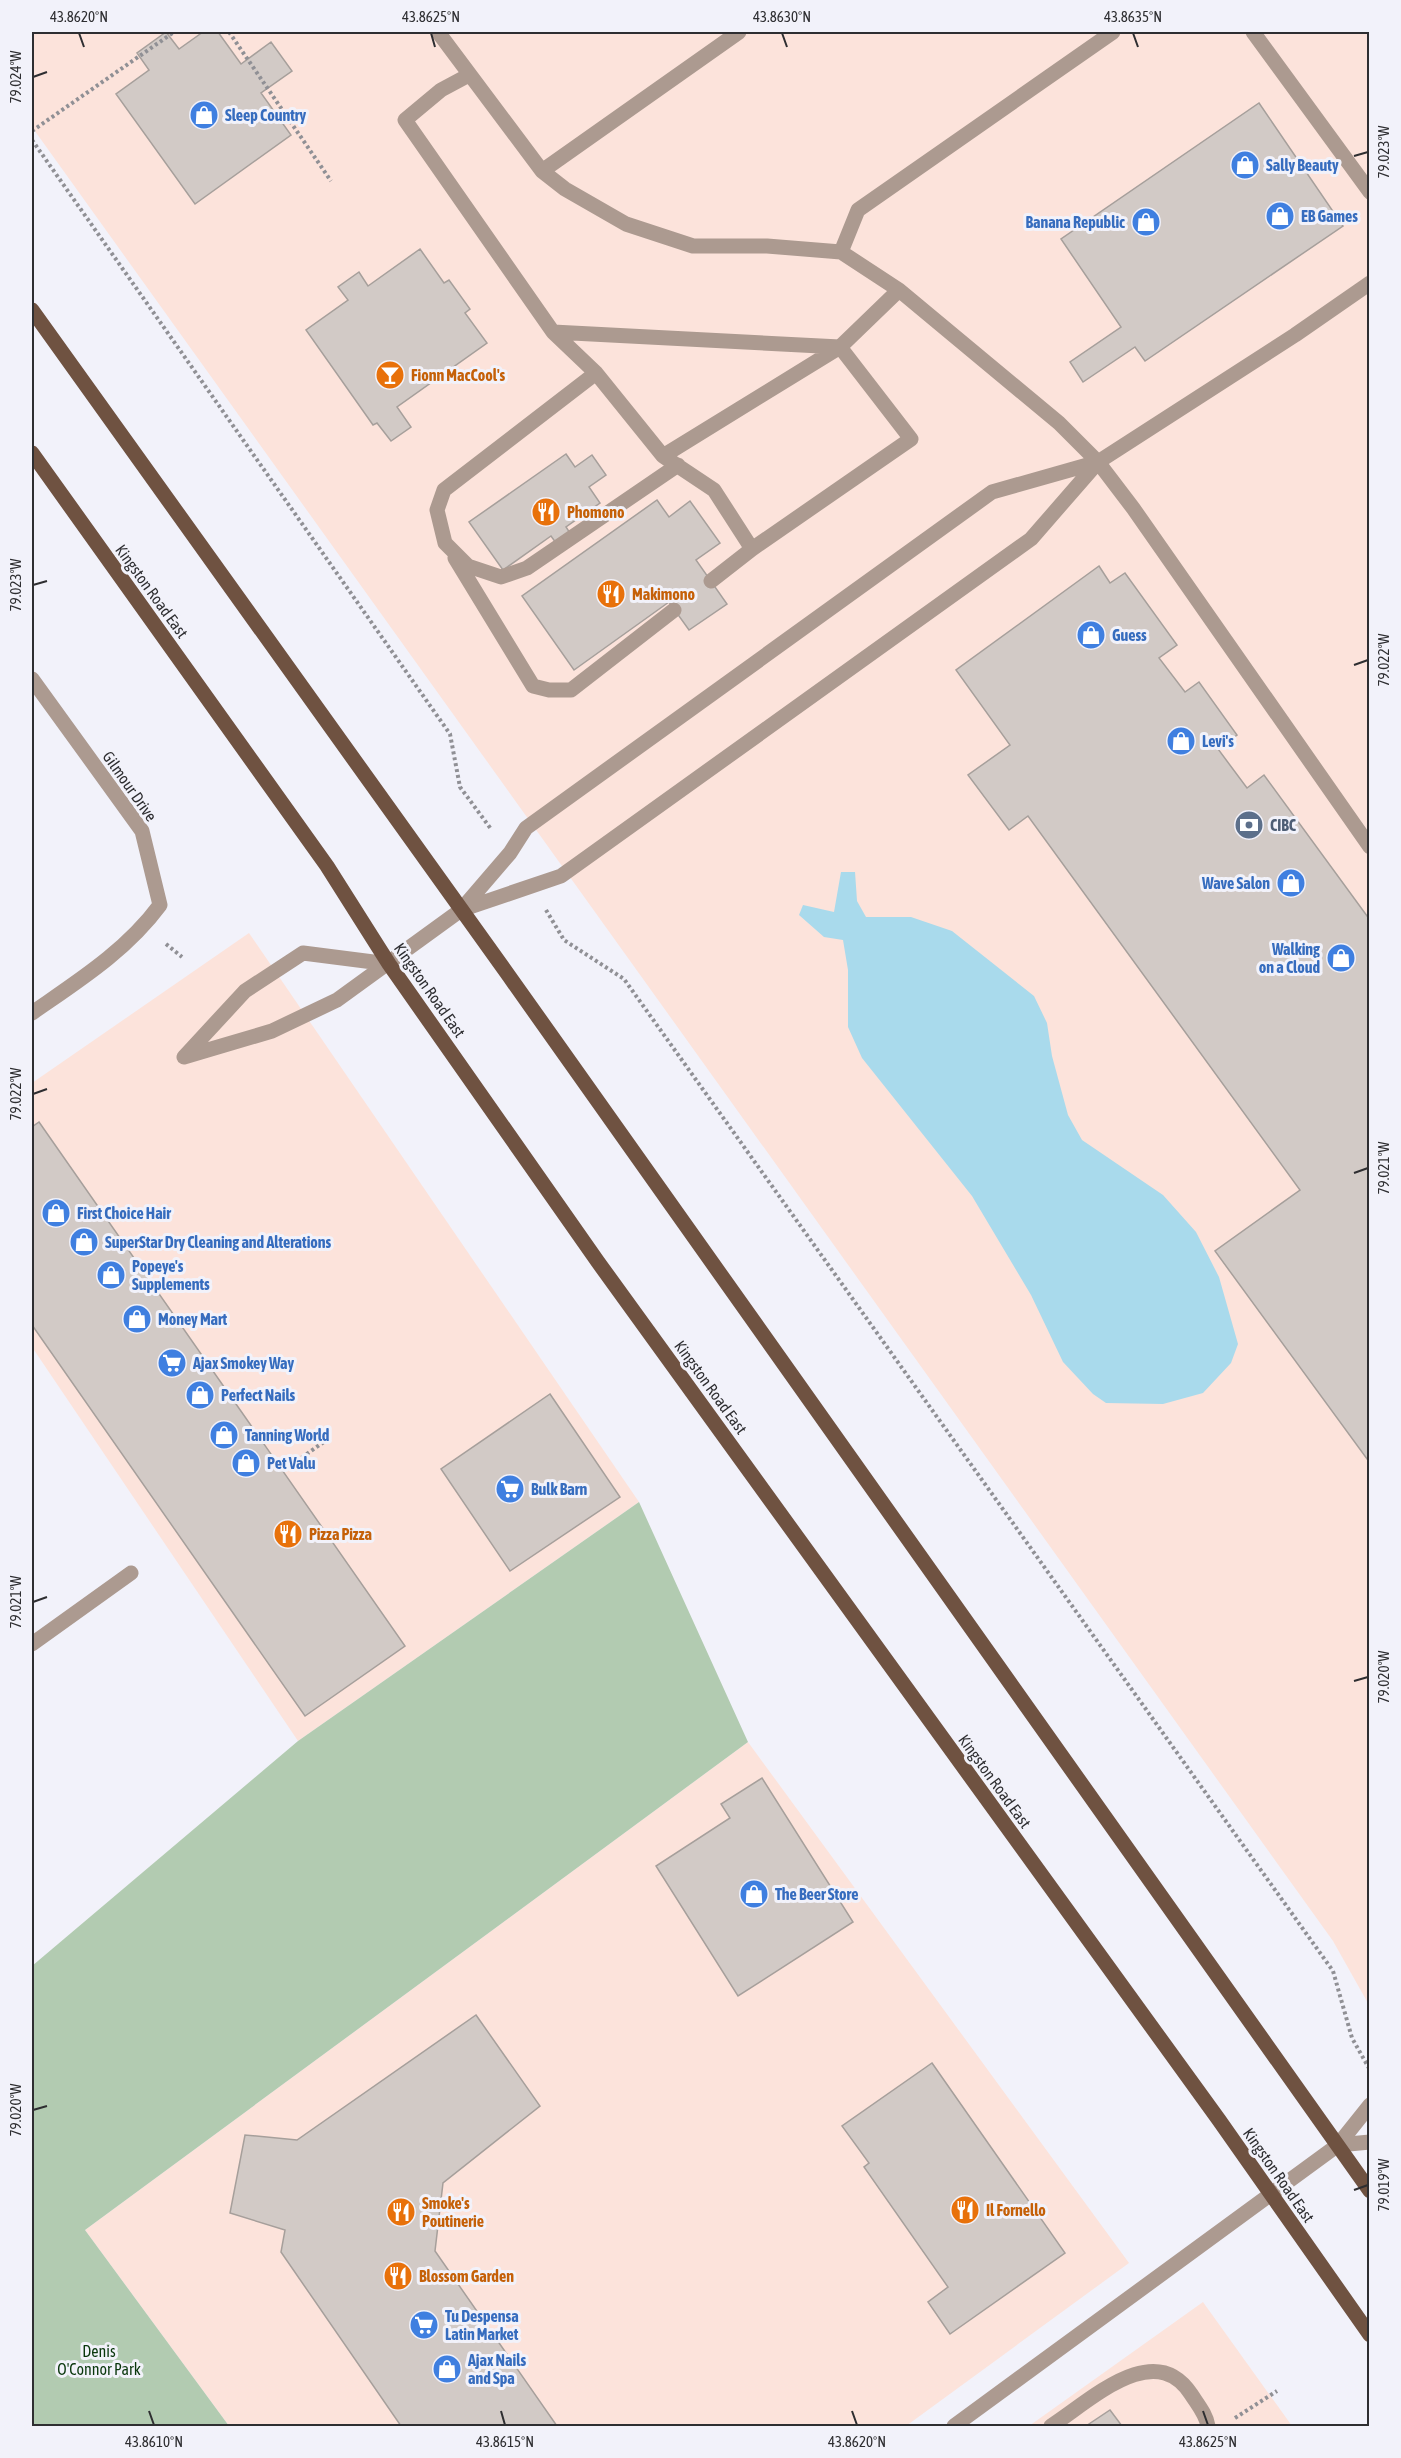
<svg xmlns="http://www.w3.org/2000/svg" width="1401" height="2458" viewBox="0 0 1401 2458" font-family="'Asap Condensed',sans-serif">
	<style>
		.commercial { fill: #fce3db }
		.green { fill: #b2cbb1 }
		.water { fill: #a9daec }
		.building { fill: #d2cac6; stroke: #a69f9b; stroke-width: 1.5 }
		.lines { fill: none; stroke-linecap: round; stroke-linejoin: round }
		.path { stroke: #909095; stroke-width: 4; stroke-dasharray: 3 3; stroke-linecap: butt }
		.lane { stroke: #ac9a90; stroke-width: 15 }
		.street { stroke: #ac9a90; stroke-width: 15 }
		.primary { stroke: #6f5241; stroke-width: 15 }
		.ticks { fill: none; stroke: #2e2e31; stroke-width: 2 }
		.labels { text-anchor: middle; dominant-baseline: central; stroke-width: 6; stroke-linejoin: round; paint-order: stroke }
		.shop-label { font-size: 16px; font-weight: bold; fill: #366cbe; stroke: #f2f2fa; text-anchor: start }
		.food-label { font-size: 16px; font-weight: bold; fill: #c56008; stroke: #f2f2fa; text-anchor: start }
		.street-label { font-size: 16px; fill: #2e2e31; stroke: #f2f2fa }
		.service-label { font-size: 16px; font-weight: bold; fill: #4e5e75; stroke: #f2f2fa; text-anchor: start }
		.park-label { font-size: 16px; fill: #09370c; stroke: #f2f2fa }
		.neatline { fill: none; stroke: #2e2e31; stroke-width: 2 }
		.ticks-label { font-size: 15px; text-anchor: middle; fill: #2e2e31 }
	</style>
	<rect width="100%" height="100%" fill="#f2f2fa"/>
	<!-- commercial -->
	<path class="commercial" d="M32,32H1369V2005L1333,1941L32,127Z
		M249,933L639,1502L298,1741L32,1347V1083Z
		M748,1742L1129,2263L906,2426H229L85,2230Z
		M1203,2302L1292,2426H1029Z"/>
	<!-- green -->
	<path class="green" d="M639,1502L748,1742L85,2230L229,2426H32V1966L298,1741Z"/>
	<!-- water -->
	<path class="water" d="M841,872H855L857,901L866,917H911L952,931L1034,996L1047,1023L1052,1056L1068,1115L1082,1140L1163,1195L1196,1232L1219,1277L1238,1344L1231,1363L1203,1393L1163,1404L1106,1403L1093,1394L1063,1362L1031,1295L972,1196L862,1058L848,1027V970L843,940L824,937L799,915L803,905L834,912Z"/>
	<!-- building -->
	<path class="building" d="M166,32L179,49L203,32H218L241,64L271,42L292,71L261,93L291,135L195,204L116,94L149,70L137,53Z
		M1259,103L1343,226L1145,361L1135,347L1083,382L1070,362L1121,327L1061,239Z
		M420,249L444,283L449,280L470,309L465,313L487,343L397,407L411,427L391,441L377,423L373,425L306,330L348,300L338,287L359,272L368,286Z
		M566,454L575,467L592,455L606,475L589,487L600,503L566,527L570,533L556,543L551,536L503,570L469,522Z
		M657,500L669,517L690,501L720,543L696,560L727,604L689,630L669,602L574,670L522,596Z
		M1099,566L1110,583L1125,573L1177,645L1159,658L1185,692L1199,682L1237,735L1218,749L1247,788L1264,775L1370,920V1463L1215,1251L1300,1190L1028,816L1009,830L968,775L1010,745L956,670Z
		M39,1122L405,1646L305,1716L32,1325V1127Z
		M550,1394L620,1497L510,1571L441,1469Z
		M762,1778L853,1922L738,1996L656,1866L730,1818L721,1804Z
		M476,2015L540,2106L443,2183L435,2251L557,2426H401L281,2252L285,2230L230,2213L245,2135L297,2140Z
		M932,2063L1065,2253L950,2334L928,2302L948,2287L864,2167L869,2163L842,2126Z
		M1110,2410L1122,2426H1086Z"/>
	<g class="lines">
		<!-- path -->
		<path class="path" d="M229,32L331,181
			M32,131L174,32
			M32,140L450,734L460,787L491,829
			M546,910L564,940L624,979L1333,1971L1352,2038L1370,2070
			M166,944L182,957
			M287,1468L328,1439
			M1235,2418L1277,2391"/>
		<!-- lane -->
		<path class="lane" d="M438,32L542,171L565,189L626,224L693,246H767L841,252L899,290L1059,423L1098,462L1133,508L1370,847
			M1253,32L1370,192
			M469,75L441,90L405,120L553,332L596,373L663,456L840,347L899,290
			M542,171L739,32
			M841,252L858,210L1113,32
			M553,332L840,347L911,439L752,549L714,490L663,456
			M596,373L444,490L437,510L445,543L468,566L501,577L527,568L678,465
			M455,558L533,686L549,690H571L674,610
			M711,581L752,549
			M461,910L561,876L1031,539L1098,462L1295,335L1370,283
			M184,1057L272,1031L337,1000L461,910L510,853L526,828L992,492L1098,462
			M184,1057L245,991L303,953L389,964
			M1338,2145L1370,2142
			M954,2426L1338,2145L1370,2105
			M1051,2426C1090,2401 1154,2338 1191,2394C1198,2405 1206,2414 1208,2426"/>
		<!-- street -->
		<path class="street" d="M32,679L142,831L160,905C126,951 78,981 32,1013
			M32,1644L131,1573"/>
		<!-- primary -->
		<path class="primary" d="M32,310L509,976L1370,2191
			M32,453L327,866L389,964L598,1262L1219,2120L1370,2335"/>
	</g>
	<!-- ticks -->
	<path class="ticks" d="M79,33L84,47M431,33L435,47M782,33L787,47M1133,33L1138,47M33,77L47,72M1354,156L1368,152M33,585L47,581M1354,665L1368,660M33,1094L47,1089M1354,1173L1368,1168M33,1602L47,1597M1354,1681L1368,1677M33,2110L47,2106M1354,2190L1368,2185M149,2411L154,2425M501,2411L505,2425M852,2411L857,2425M1203,2411L1208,2425"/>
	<!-- icons -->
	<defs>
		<g id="shop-disc" transform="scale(1.5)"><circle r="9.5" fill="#3f7fe0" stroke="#f2f2fa"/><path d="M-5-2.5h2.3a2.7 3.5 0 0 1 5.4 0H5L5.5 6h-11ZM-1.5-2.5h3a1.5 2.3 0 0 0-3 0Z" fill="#fff"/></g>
		<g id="bar-disc" transform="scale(1.5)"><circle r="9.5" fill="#e8710a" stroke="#f2f2fa"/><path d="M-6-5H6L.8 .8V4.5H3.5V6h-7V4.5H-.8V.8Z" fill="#fff"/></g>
		<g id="restaurant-disc" transform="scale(1.5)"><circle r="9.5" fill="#e8710a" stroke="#f2f2fa"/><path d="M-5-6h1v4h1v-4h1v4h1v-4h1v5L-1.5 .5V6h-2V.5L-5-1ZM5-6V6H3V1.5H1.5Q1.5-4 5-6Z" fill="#fff"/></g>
		<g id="bank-disc" transform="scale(1.5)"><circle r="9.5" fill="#5c6f8a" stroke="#f2f2fa"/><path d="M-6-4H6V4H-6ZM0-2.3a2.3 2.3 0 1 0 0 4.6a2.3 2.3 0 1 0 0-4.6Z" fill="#fff"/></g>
		<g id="supermarket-disc" transform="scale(1.5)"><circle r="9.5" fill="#3f7fe0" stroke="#f2f2fa"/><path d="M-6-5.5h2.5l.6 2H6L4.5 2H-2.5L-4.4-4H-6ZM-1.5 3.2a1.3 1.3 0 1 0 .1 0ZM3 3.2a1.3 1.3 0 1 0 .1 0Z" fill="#fff"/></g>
	</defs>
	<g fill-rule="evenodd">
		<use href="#shop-disc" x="204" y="115"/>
		<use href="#shop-disc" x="1245" y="165"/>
		<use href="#shop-disc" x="1280" y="216"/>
		<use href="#shop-disc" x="1146" y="222"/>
		<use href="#bar-disc" x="390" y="375"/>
		<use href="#restaurant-disc" x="546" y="512"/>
		<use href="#restaurant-disc" x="611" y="594"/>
		<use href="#shop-disc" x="1091" y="635"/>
		<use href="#shop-disc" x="1181" y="741"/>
		<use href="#bank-disc" x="1249" y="825"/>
		<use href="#shop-disc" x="1291" y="883"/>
		<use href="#shop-disc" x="1341" y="958"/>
		<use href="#shop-disc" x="56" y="1213"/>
		<use href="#shop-disc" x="84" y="1242"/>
		<use href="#shop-disc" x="111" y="1275"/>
		<use href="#shop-disc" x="137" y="1319"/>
		<use href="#supermarket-disc" x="172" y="1363"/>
		<use href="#shop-disc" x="200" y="1395"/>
		<use href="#shop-disc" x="224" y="1435"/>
		<use href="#shop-disc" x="246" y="1463"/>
		<use href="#supermarket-disc" x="510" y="1489"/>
		<use href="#restaurant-disc" x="288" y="1534"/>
		<use href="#shop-disc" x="754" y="1894"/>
		<use href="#restaurant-disc" x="965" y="2210"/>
		<use href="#restaurant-disc" x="401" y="2212"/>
		<use href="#restaurant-disc" x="398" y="2276"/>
		<use href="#supermarket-disc" x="424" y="2325"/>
		<use href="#shop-disc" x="447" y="2369"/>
	</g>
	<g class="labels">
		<!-- shop labels -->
		<g class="shop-label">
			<text x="225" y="115">Sleep Country</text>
			<text x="1266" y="165">Sally Beauty</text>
			<text x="1301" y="216">EB Games</text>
			<text x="1125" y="222" text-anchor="end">Banana Republic</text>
			<text x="1112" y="635">Guess</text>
			<text x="1202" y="741">Levi's</text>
			<text x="1270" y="883" text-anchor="end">Wave Salon</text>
			<text x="1320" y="949" text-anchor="end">Walking<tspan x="1320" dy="18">on a Cloud</tspan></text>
			<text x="77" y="1213">First Choice Hair</text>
			<text x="105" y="1242">SuperStar Dry Cleaning and Alterations</text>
			<text x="132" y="1266">Popeye's<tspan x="132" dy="18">Supplements</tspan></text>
			<text x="158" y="1319">Money Mart</text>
			<text x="193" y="1363">Ajax Smokey Way</text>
			<text x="221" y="1395">Perfect Nails</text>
			<text x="245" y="1435">Tanning World</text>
			<text x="267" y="1463">Pet Valu</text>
			<text x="531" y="1489">Bulk Barn</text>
			<text x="775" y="1894">The Beer Store</text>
			<text x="445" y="2316">Tu Despensa<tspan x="445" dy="18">Latin Market</tspan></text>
			<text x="468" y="2360">Ajax Nails<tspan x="468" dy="18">and Spa</tspan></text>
		</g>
		<!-- food labels -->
		<g class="food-label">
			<text x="411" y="375">Fionn MacCool's</text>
			<text x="567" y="512">Phomono</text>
			<text x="632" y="594">Makimono</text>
			<text x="309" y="1534">Pizza Pizza</text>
			<text x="422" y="2203">Smoke's<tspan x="422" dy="18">Poutinerie</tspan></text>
			<text x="986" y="2210">Il Fornello</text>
			<text x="419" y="2276">Blossom Garden</text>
		</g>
		<!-- street labels -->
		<g class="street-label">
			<text transform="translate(152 591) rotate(54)">Kingston Road East</text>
			<text transform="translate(130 786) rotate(55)">Gilmour Drive</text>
			<text transform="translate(430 990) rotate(55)">Kingston Road East</text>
			<text transform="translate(711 1387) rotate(54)">Kingston Road East</text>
			<text transform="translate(995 1781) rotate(54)">Kingston Road East</text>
			<text transform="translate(1279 2175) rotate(55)">Kingston Road East</text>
		</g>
		<!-- service labels -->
		<g class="service-label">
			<text x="1270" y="825">CIBC</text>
		</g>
		<!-- park labels -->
		<g class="park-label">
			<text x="99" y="2351">Denis<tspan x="99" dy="18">O'Connor Park</tspan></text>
		</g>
	</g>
	<!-- border -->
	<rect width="1401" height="2458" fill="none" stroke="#f2f2fa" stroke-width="66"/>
	<rect x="33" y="33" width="1335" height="2392" class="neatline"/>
	<g class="ticks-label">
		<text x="79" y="22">43.8620°N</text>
		<text x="431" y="22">43.8625°N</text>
		<text x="782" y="22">43.8630°N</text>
		<text x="1133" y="22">43.8635°N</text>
		<text transform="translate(16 77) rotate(-90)" y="5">79.024°W</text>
		<text transform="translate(1384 152) rotate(-90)" y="5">79.023°W</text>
		<text transform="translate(16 585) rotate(-90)" y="5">79.023°W</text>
		<text transform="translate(1384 660) rotate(-90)" y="5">79.022°W</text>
		<text transform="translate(16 1094) rotate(-90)" y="5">79.022°W</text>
		<text transform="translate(1384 1168) rotate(-90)" y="5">79.021°W</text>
		<text transform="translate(16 1602) rotate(-90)" y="5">79.021°W</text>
		<text transform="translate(1384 1677) rotate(-90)" y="5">79.020°W</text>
		<text transform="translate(16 2110) rotate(-90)" y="5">79.020°W</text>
		<text transform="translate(1384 2185) rotate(-90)" y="5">79.019°W</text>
		<text x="154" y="2447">43.8610°N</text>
		<text x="505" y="2447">43.8615°N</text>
		<text x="857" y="2447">43.8620°N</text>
		<text x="1208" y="2447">43.8625°N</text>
	</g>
</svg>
